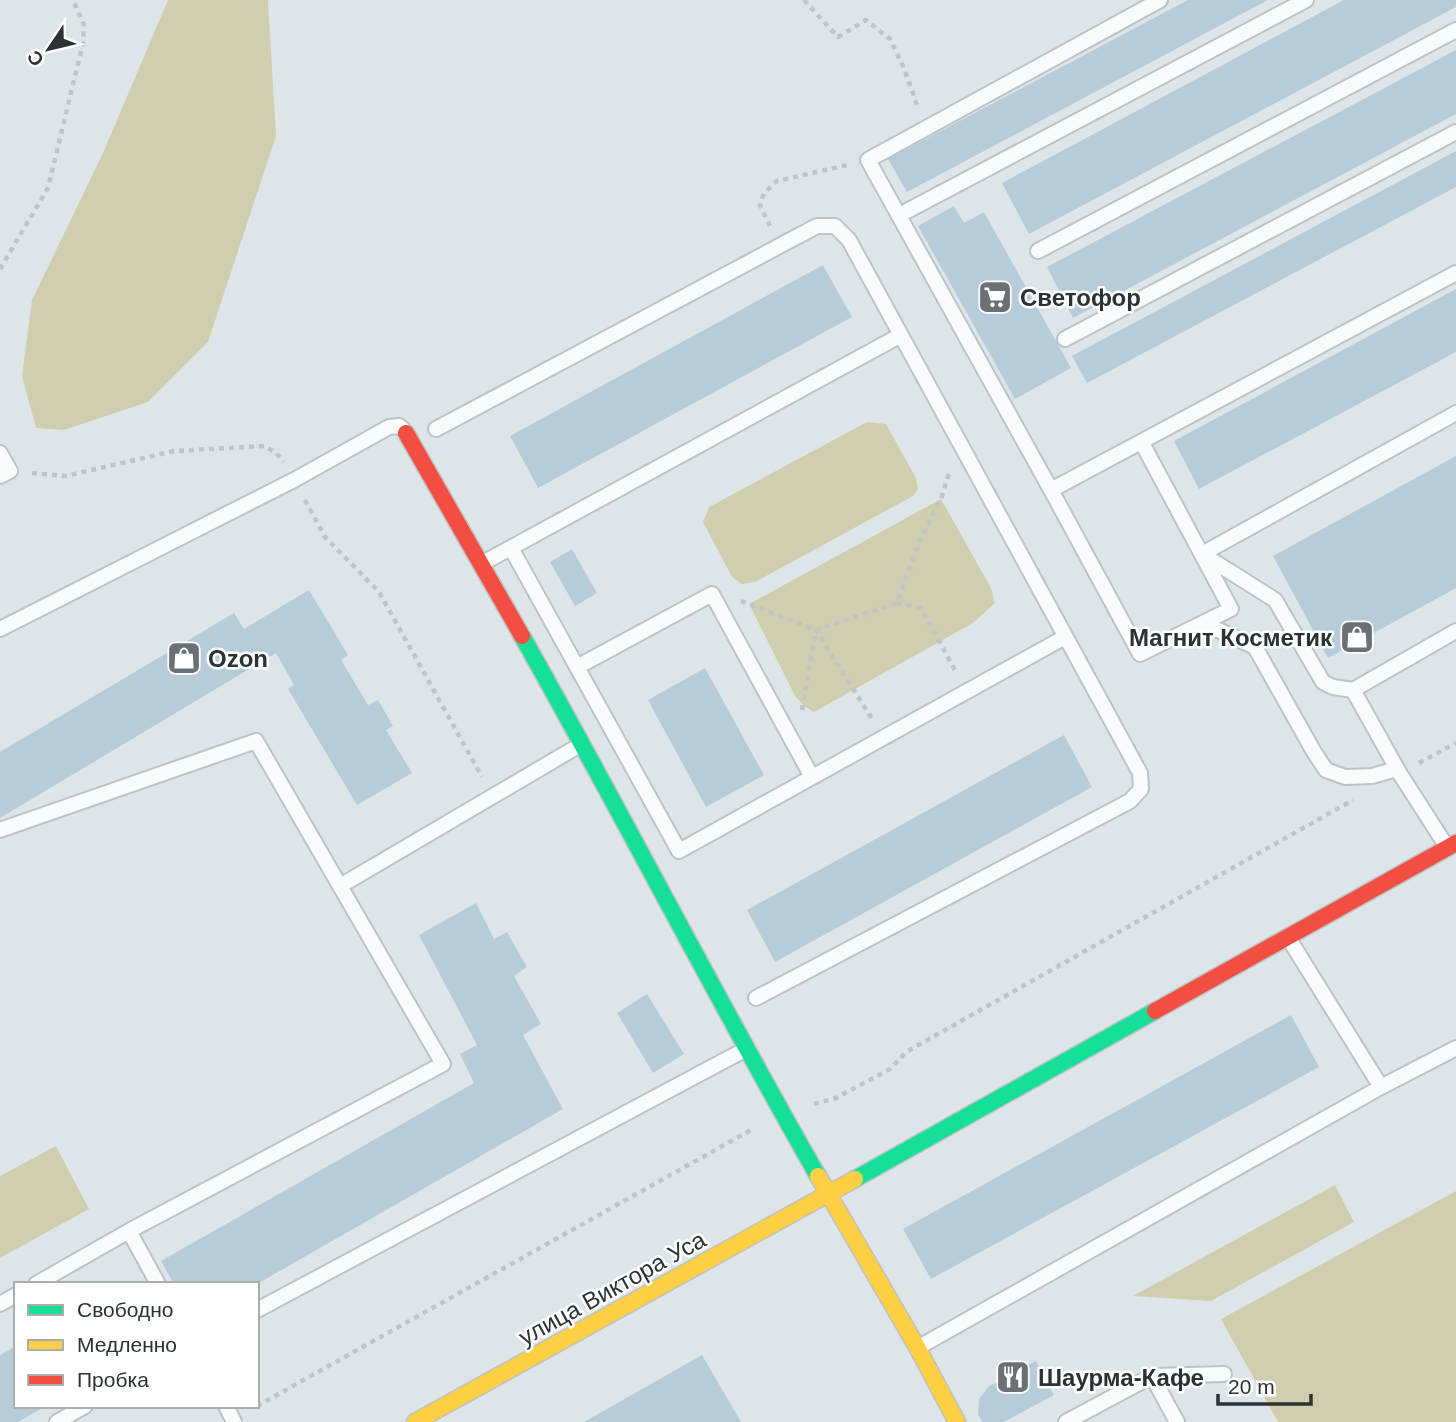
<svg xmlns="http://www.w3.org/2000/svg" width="1456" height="1422" viewBox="0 0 1456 1422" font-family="Arial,sans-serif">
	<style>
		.green { fill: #cfcfaf }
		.building { fill: #b6cdd9 }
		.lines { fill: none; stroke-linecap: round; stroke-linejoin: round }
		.lane-casing { stroke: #bdc3c5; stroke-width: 18 }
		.fast-casing { stroke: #bdc3c5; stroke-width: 19 }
		.slow-casing { stroke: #bdc3c5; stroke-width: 19 }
		.jam-casing { stroke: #bdc3c5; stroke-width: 19 }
		.path { stroke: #c1c3c4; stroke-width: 4.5; stroke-dasharray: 5 5; stroke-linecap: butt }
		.lane { stroke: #fafbfc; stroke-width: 14 }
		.fast { stroke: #16e098; stroke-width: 16 }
		.slow { stroke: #ffcf43; stroke-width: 16 }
		.jam { stroke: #f24e42; stroke-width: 16 }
		.labels { text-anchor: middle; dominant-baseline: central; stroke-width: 5; stroke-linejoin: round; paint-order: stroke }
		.poi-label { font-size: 24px; font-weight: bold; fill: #2c3134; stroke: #fff; text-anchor: start }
		.street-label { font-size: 24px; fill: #2c3134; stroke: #fff }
	</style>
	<rect width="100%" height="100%" fill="#dee5e8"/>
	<!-- green -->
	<path class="green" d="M168,0H268L276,136L208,342L148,402L64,430L36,428L22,376L32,300L103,153Z
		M867,422L886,424L916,478L918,489L913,496L755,582L742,584L732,577L703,522L709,507Z
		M941,499L991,588L995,603L973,623L814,712L804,706L795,696L749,604Z
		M56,1146L89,1209L0,1258V1176Z
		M1335,1185L1354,1222L1211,1301L1133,1296Z
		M1456,1191V1422H1278L1221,1319Z"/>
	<!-- building -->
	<path class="building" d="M1188,0H1268L907,192L888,159Z
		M1344,0H1456V7L1029,234L1002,183Z
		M1456,50V114L1073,318L1047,267Z
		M1456,151V187L1087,383L1072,356Z
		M954,206L964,223L984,212L1071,368L1015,399L918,226Z
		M823,265L852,317L538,488L510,436Z
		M1456,289V352L1199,489L1174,441Z
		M1456,456V588L1328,658L1273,556Z
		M572,549L597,593L575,606L550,562Z
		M309,590L348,655L341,660L368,705L378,700L393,726L386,730L412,773L357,805L288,689L294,685L276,653L0,818V752L234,613L244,629Z
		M705,668L764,775L706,807L648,700Z
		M1064,735L1092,787L775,962L747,910Z
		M476,903L494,939L507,932L527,967L514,976L541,1024L523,1035L563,1109L257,1284H174L161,1261L474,1083L460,1054L477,1045L419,935Z
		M647,994L684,1054L653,1073L617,1013Z
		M1291,1015L1319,1067L931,1279L903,1229Z
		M16,1346V1406H46L18,1422H0V1355Z
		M702,1355L741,1422H584Z
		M1036,1361L1054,1395L1004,1422H982L978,1414L979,1399L988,1387Z"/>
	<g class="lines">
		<!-- lane casing -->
		<g class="lane-casing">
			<path id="lane" d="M907,211L1306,0
				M1038,251L1456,30
				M1065,339L1456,132
				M436,429L817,226H835L849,240L1140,773L1141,789L1130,801L756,998
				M1142,443L1231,609L1140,654L1051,490L1456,273
				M0,453L10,471L0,476
				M1051,490L868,160L1160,0
				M511,548L679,851L1065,637
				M481,564L901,335
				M1203,623L1255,647L1314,752L1326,770L1345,777L1372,776L1397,769
				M0,629L294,480L389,427L399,426L403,429
				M577,667L712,594L812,777
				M1353,690L1456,631
				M0,830L256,741L443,1064L129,1231L36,1284
				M1447,847L1400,774L1353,690L1333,687L1323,682L1275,600L1202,554L1456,413
				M340,886L580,745
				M1289,939L1381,1087
				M129,1231L158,1284
				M0,1304L16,1295
				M257,1310L746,1049
				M919,1347L1381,1087L1456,1048
				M1152,1376L1224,1374
				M226,1406L234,1422
				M57,1422L85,1406
				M1066,1422L1152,1376L1177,1422"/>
		</g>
		<!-- fast casing -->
		<g class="fast-casing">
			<path id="fast" d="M522,636C623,815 716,998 818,1176
				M855,1179L1155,1011"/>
		</g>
		<!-- slow casing -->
		<g class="slow-casing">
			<path id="slow" d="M818,1176L917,1347L957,1422
				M415,1422L855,1179"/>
		</g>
		<!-- jam casing -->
		<g class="jam-casing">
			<path id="jam" d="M406,433L522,636
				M1155,1011L1456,843"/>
		</g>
		<!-- path -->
		<path class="path" d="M804,0L838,37L866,20L890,39L904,68L918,108
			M770,226L760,205L764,193L777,181L847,165
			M0,269L48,188L83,43L84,25L73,0
			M32,473L66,476L174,451L264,446L275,452L284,462
			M305,500L325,537L379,592L482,777
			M741,601L816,630L897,603L920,540L941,499L950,470
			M897,603L921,608L956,672
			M802,710L816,630L872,719
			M1419,763L1456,743
			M814,1104L836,1098L890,1069L906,1052L1353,800
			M257,1406L751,1130"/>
		<!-- lane -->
		<use href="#lane" class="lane"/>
		<!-- fast -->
		<use href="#fast" class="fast"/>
		<!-- slow -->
		<use href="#slow" class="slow"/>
		<!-- jam -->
		<use href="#jam" class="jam"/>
	</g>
	<!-- icons -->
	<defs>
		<g id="supermarket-square" transform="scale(1.75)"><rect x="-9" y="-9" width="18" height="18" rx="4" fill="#6a7073" stroke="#fff"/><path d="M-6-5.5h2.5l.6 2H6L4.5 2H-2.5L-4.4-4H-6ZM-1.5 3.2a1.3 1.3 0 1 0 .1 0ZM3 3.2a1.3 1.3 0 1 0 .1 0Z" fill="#fff"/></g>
		<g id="shop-square" transform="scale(1.75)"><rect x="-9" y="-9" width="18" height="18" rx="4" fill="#6a7073" stroke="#fff"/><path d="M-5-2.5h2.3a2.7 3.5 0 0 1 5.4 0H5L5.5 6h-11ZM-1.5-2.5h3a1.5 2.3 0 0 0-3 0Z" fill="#fff"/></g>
		<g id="restaurant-square" transform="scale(1.75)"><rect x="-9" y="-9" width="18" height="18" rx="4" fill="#6a7073" stroke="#fff"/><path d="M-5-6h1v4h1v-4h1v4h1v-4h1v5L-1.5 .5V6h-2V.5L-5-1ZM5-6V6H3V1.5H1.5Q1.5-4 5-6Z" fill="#fff"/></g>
	</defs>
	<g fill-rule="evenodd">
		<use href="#supermarket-square" x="995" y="297"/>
		<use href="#shop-square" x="1357" y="637"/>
		<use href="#shop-square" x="184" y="658"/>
		<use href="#restaurant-square" x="1013" y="1377"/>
	</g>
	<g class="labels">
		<!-- poi labels -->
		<g class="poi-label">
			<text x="1020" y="297">Светофор</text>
			<text x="1332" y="637" text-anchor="end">Магнит Косметик</text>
			<text x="208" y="658">Ozon</text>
			<text x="1038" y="1377">Шаурма-Кафе</text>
		</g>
		<!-- street labels -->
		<g class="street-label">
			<text transform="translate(612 1288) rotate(-29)">улица Виктора Уса</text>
		</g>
	</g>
	<!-- legend -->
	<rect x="14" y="1282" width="245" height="126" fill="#ffffff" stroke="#abadae" stroke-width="2"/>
	<rect x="28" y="1305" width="35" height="10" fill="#16e098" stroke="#abadae" stroke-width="2"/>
	<text x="77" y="1317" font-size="21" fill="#2c3134">Свободно</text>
	<rect x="28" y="1340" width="35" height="10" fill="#ffcf43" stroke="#abadae" stroke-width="2"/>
	<text x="77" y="1352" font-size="21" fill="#2c3134">Медленно</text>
	<rect x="28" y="1375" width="35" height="10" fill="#f24e42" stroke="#abadae" stroke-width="2"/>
	<text x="77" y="1387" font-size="21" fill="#2c3134">Пробка</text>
	<!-- north arrow -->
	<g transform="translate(49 49) rotate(235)" stroke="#ffffff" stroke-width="5" paint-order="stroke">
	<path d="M0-5L12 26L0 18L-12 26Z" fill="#2c3134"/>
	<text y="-10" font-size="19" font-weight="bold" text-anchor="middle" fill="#2c3134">С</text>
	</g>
	<!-- scale -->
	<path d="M1218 1394v10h93v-10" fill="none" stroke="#2c3134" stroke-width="3.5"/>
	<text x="1228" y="1394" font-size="21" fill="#2c3134" stroke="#ffffff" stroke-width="5" paint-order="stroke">20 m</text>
</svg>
